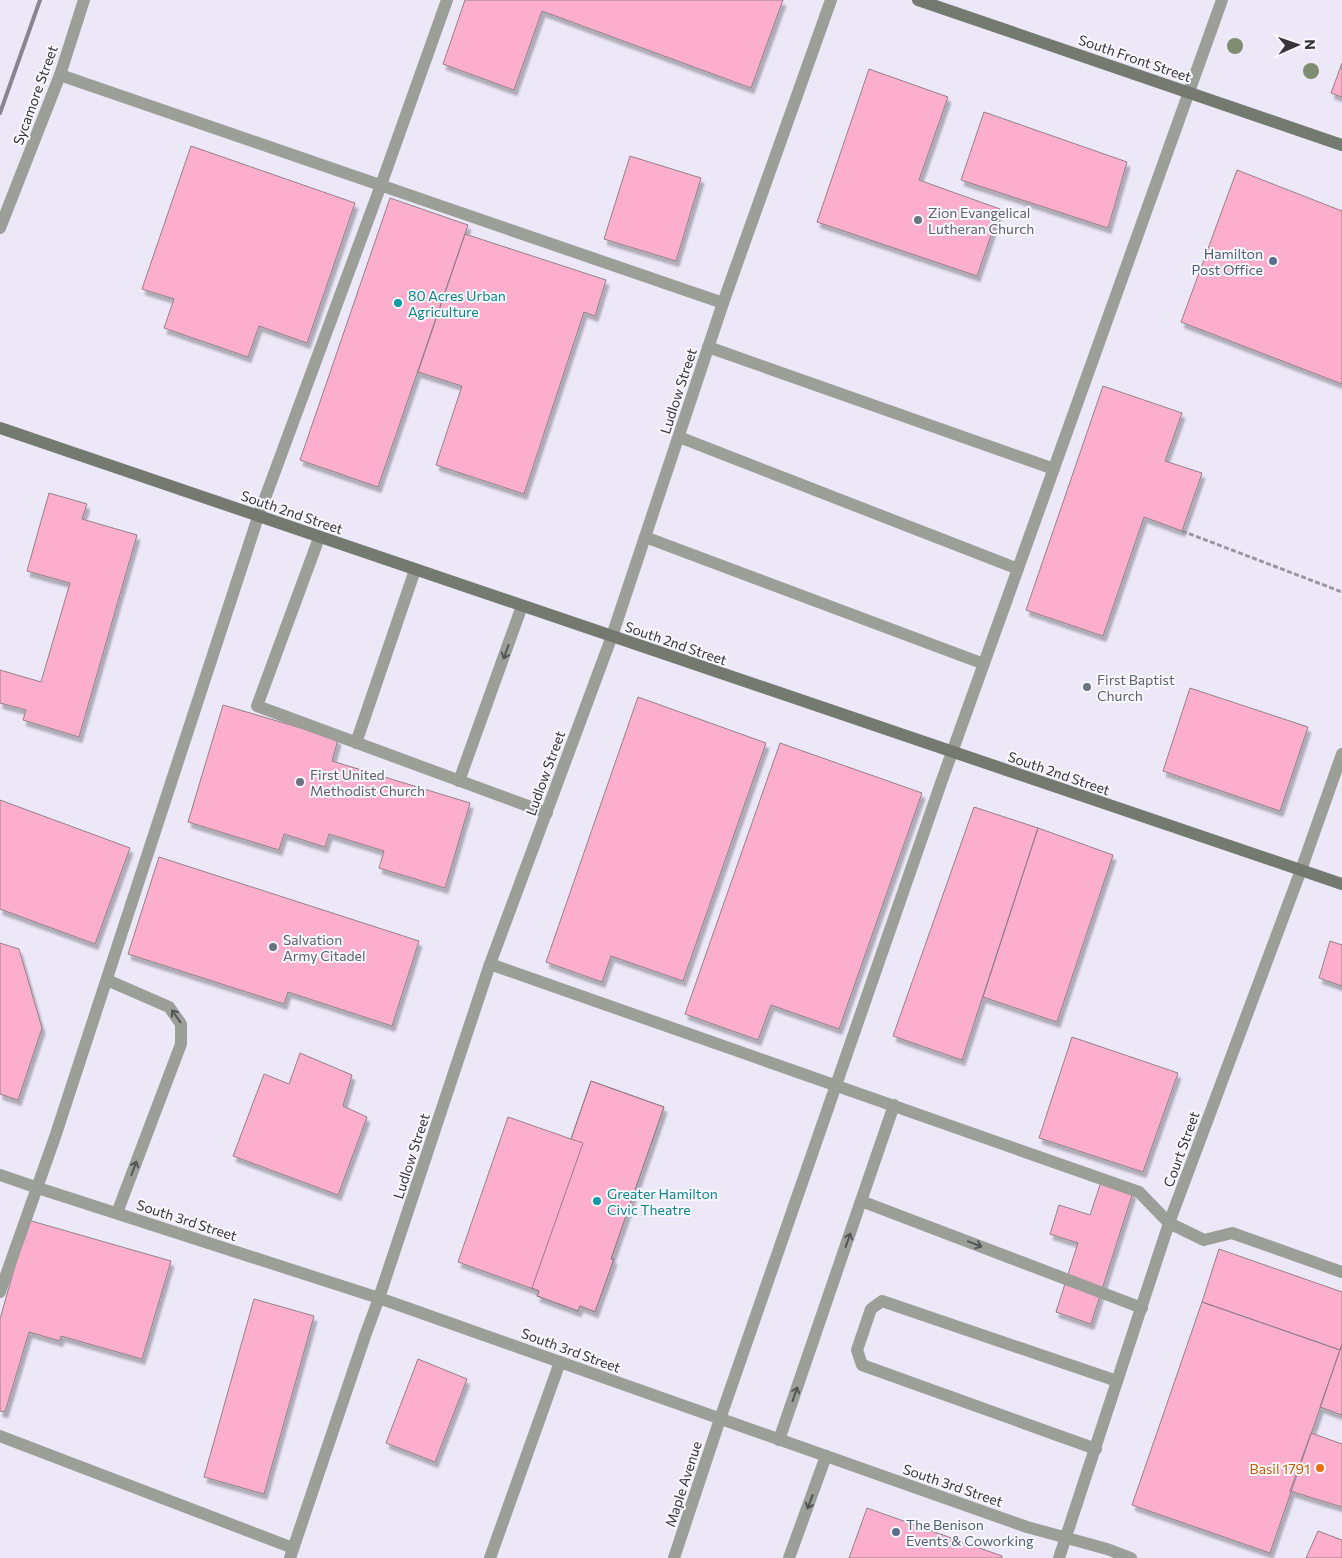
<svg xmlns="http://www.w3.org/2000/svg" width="1342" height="1558" viewBox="0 0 1342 1558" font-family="Commissioner,sans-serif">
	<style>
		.building { fill: #fdaecc; stroke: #928187; filter: url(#shadow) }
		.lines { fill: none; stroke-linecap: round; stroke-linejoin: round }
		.path { stroke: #9996a1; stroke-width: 3; stroke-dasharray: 5 2.5; stroke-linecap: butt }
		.lane { stroke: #9b9f98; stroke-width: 12 }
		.street { stroke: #9b9f98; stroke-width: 12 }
		.secondary { stroke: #757a71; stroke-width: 12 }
		.rail { stroke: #898590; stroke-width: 4 }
		.tree { fill: #808c70 }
		.oneway { stroke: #545456 }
		.worship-dot { fill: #6b7280; stroke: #f9f7fe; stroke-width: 2 }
		.service-dot { fill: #5c6f8a; stroke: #f9f7fe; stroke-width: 2 }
		.culture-dot { fill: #0f9aa8; stroke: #f9f7fe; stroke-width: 2 }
		.food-dot { fill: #e8710a; stroke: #f9f7fe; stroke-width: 2 }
		.labels { text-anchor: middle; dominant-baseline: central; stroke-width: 4; stroke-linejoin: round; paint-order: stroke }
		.street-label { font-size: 14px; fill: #36343a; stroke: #f9f7fe }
		.worship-label { font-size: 14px; fill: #5b616d; stroke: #f9f7fe; text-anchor: start }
		.service-label { font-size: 14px; fill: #4e5e75; stroke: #f9f7fe; text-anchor: end }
		.culture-label { font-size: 14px; fill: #0d838f; stroke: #f9f7fe; text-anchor: start }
		.food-label { font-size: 14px; fill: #c56008; stroke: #f9f7fe; text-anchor: end }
	</style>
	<defs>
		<filter id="shadow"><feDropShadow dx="3" dy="5.5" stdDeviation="1" flood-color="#0004"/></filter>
	</defs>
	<rect width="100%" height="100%" fill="#ede8f8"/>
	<!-- building -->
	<path class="building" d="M465,0H783L751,88L542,11L514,90L443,64Z
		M1342,63V97L1331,93Z
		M869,69L948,97L919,180L1000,209L977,276L817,222Z
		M984,112L1127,162L1108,228L961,180Z
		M191,146L355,203L307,343L259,326L248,357L164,328L174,299L142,289Z
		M630,156L701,178L676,261L604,239Z
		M1237,170L1342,211V384L1181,322Z
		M390,198L468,225L378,487L300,460Z
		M465,234L606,280L595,316L584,312L524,494L436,465L462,386L418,372Z
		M1103,386L1182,413L1165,461L1202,473L1182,531L1144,517L1103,636L1026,610Z
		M49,493L87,504L82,519L137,535L79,737L23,720L26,710L0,703V670L41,682L70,583L27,571Z
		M1190,688L1308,727L1280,811L1163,771Z
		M638,697L766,743L683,981L611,956L602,982L546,962Z
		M223,705L338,739L332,761L470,803L445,888L379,868L384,851L329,834L325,847L284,834L279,850L188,822Z
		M780,743L922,793L839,1029L771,1005L758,1040L685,1014Z
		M0,800L130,848L95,944L0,909Z
		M974,807L1038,828L962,1060L893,1036Z
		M1038,828L1113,855L1057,1022L983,997Z
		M159,857L419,941L392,1026L288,992L284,1004L128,954Z
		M1330,941L1342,945V986L1319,978Z
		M0,943L19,949L42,1028L18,1100L0,1094Z
		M1072,1037L1178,1073L1143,1172L1039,1138Z
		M300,1053L352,1075L343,1106L367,1117L338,1195L233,1156L264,1074L289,1084Z
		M591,1081L664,1107L611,1259H614L595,1312L580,1306L578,1311L537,1296L539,1291L458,1262L508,1117L571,1139Z
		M591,1081L664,1107L611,1259H614L595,1312L580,1306L578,1311L537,1296L539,1291L532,1288L583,1143L571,1139Z
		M1101,1182L1133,1192L1091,1324L1056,1312L1078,1243L1050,1234L1059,1205L1090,1215Z
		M28,1220L171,1261L142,1359L61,1336L60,1341L29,1332L5,1412L0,1411V1319Z
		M1219,1249L1342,1292V1344L1340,1350L1202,1302Z
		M254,1299L314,1316L264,1494L204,1477Z
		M1202,1302L1340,1350L1270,1553L1132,1505Z
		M1342,1344V1415L1320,1407Z
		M418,1359L467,1379L435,1462L386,1443Z
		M1311,1433L1342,1444V1507L1290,1491Z
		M867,1508L1002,1556V1558H849Z
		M1318,1531L1342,1540V1558H1306Z"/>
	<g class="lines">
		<!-- path -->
		<path class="path" d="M1182,531L1342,592"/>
		<!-- lane -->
		<path class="lane" d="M60,75L723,303
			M708,347L1054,469
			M679,437L1018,569
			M645,537L984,664
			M319,538L257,706L547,813
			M356,743L415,570
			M459,781L522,606
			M490,964L1139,1192L1169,1223
			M107,980L169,1007L181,1024V1044L117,1213
			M861,1201L894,1105
			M0,1292L55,1137L258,517L381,185L447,0
			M720,1419L941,783L1222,0
			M0,1436L293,1548
			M779,1440L861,1201L1142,1308
			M1096,1449L862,1365L857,1350L871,1309L882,1301L1117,1381
			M490,1558L560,1362
			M789,1558L826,1456"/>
		<!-- street -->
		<path class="street" d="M0,228L60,75L84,0
			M0,1175L38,1188L379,1298L1027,1527L1107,1549L1131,1558
			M1169,1223L1204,1240L1232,1233L1342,1272
			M290,1558L365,1336L379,1298L490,964L612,636L723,303L831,0
			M674,1558L720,1419
			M1059,1558L1169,1223L1301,870L1342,754"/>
		<!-- secondary -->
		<path class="secondary" d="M918,0L1342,145
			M0,428L1342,884"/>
		<!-- rail -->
		<path class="rail" d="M0,113L40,0"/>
	</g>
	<!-- trees -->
	<g class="tree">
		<circle cx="1235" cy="46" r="8"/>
		<circle cx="1311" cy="71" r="8"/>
	</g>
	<!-- one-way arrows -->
	<defs><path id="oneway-shaft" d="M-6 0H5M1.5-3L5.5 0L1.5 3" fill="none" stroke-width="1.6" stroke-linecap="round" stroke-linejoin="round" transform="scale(1.25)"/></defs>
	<g class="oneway">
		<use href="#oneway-shaft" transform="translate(506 652) rotate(110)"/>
		<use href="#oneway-shaft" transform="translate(176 1016) rotate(-125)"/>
		<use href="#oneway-shaft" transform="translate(134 1168) rotate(-69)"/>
		<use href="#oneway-shaft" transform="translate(848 1240) rotate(-71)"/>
		<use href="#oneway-shaft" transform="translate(975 1244) rotate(21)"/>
		<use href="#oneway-shaft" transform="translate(795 1394) rotate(-71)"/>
		<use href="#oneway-shaft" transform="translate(810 1502) rotate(110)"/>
	</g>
	<!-- markers -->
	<g class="worship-dot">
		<circle cx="918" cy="220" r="5"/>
		<circle cx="1087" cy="687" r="5"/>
		<circle cx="300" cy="782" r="5"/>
		<circle cx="273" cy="947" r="5"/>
	</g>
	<g class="service-dot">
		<circle cx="1273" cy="261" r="5"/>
		<circle cx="896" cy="1532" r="5"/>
	</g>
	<g class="culture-dot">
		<circle cx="398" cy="303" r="5"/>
		<circle cx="597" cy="1201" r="5"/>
	</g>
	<circle class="food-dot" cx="1320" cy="1468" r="5"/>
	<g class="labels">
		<!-- street labels -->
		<g class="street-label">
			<text transform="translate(1135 58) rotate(19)">South Front Street</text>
			<text transform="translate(35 95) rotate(-70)">Sycamore Street</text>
			<text transform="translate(678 391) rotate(-72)">Ludlow Street</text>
			<text transform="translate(292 512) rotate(19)">South 2nd Street</text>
			<text transform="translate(676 643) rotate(19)">South 2nd Street</text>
			<text transform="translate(545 773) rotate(-70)">Ludlow Street</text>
			<text transform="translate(1059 773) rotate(19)">South 2nd Street</text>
			<text transform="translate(1181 1149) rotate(-70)">Court Street</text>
			<text transform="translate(411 1156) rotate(-72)">Ludlow Street</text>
			<text transform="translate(187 1220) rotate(18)">South 3rd Street</text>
			<text transform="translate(571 1350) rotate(20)">South 3rd Street</text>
			<text transform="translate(683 1484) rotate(-72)">Maple Avenue</text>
			<text transform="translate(953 1485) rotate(19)">South 3rd Street</text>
		</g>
		<!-- worship labels -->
		<g class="worship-label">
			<text x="928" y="212">Zion Evangelical<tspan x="928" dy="16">Lutheran Church</tspan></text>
			<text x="1097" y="679">First Baptist<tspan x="1097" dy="16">Church</tspan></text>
			<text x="310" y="774">First United<tspan x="310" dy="16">Methodist Church</tspan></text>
			<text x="283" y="939">Salvation<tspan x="283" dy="16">Army Citadel</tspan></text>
		</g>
		<!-- service labels -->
		<g class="service-label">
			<text x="1263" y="253">Hamilton<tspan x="1263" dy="16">Post Office</tspan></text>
			<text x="906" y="1524" text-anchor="start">The Benison<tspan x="906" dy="16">Events &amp; Coworking</tspan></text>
		</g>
		<!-- culture labels -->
		<g class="culture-label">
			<text x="408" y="295">80 Acres Urban<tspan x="408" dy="16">Agriculture</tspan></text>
			<text x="607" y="1193">Greater Hamilton<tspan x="607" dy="16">Civic Theatre</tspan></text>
		</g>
		<!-- food labels -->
		<g class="food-label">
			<text x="1310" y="1468">Basil 1791</text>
		</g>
	</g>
	<!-- north arrow -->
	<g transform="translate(1297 45) rotate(88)" stroke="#f9f7fe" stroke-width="4" paint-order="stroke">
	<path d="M0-4L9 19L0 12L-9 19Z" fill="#36343a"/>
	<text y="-8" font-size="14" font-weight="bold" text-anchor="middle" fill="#36343a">N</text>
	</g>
</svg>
